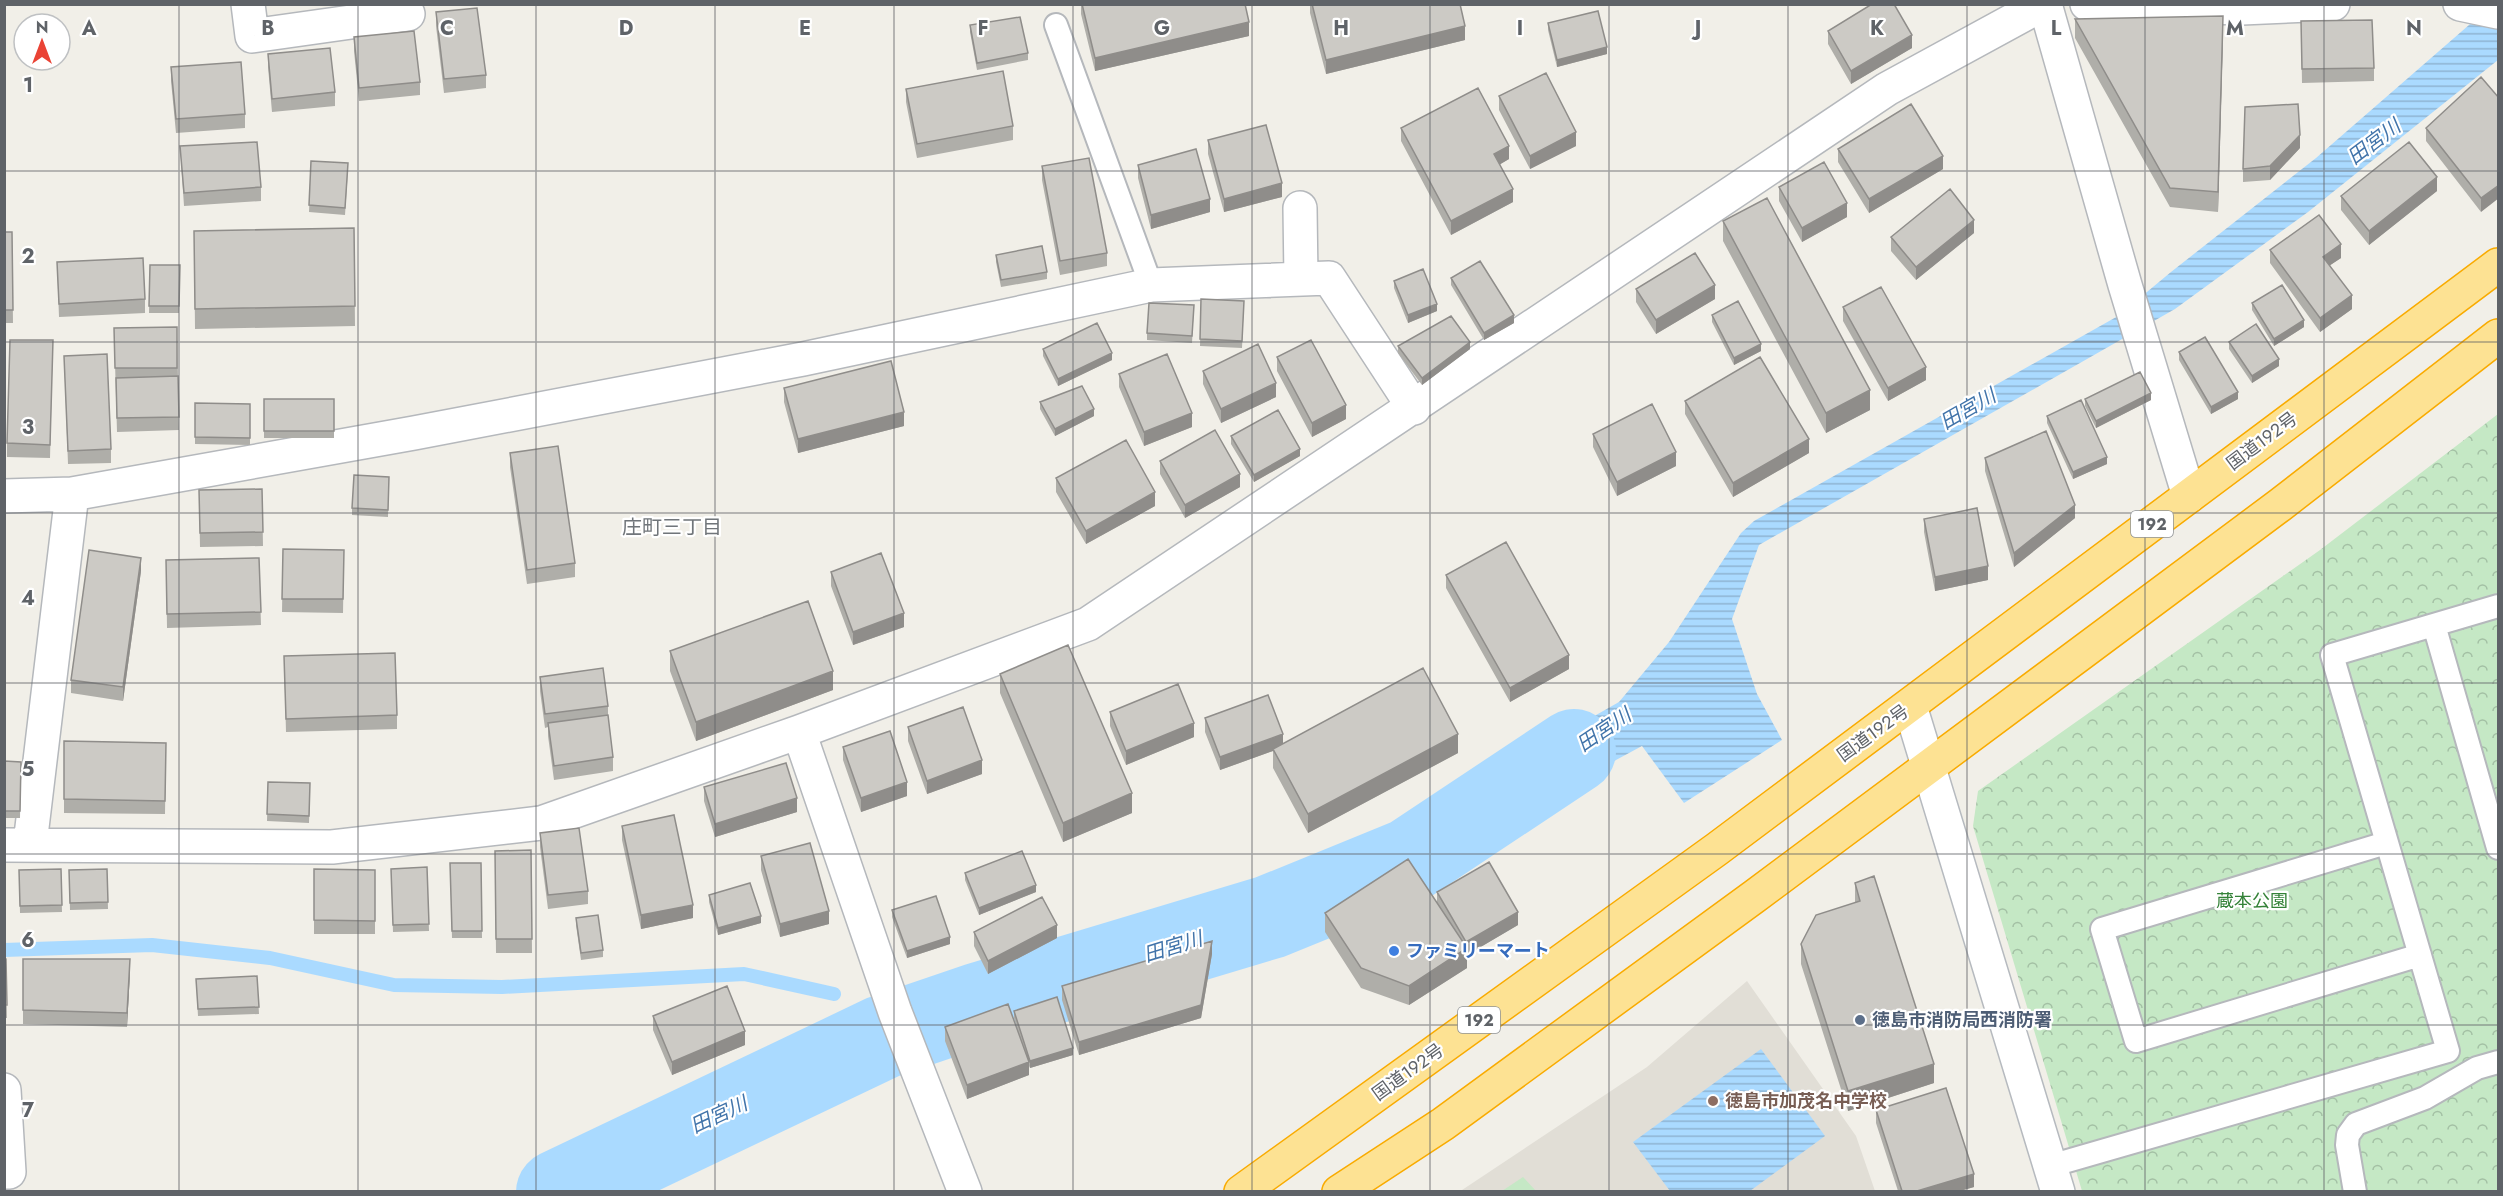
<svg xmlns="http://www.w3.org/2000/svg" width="2503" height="1196" viewBox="0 0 2503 1196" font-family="Jost,'Noto Sans JP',sans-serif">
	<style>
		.education { fill: #e1ded6 }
		.park { fill: url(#park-crowns) }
		.pitch { fill: #c5e8c5 }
		.water { fill: url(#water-rules) }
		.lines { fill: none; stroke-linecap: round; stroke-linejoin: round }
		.stream { stroke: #aadaff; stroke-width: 14 }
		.river { stroke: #aadaff; stroke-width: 84 }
		.lane-casing { stroke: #b5b8bc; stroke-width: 26 }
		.street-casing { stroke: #b5b8bc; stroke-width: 36 }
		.secondary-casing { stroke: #b6babf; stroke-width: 36 }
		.highway-casing { stroke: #f9ab00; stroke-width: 36 }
		.lane { stroke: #fff; stroke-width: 22 }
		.street { stroke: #fff; stroke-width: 33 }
		.secondary { stroke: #fff; stroke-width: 33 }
		.highway { stroke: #fde293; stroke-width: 33 }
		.wall { fill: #afaea9 }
		.shaded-wall { fill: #8f8d8a }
		.building { fill: #cccac5; stroke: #8f8d8a; stroke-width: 1.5 }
		.grid { fill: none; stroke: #5f6368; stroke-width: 1.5; stroke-opacity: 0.55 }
		.shop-dot { fill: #3f7fe0; stroke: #fff; stroke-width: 2 }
		.service-dot { fill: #5c6f8a; stroke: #fff; stroke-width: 2 }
		.education-dot { fill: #8d6e63; stroke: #fff; stroke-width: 2 }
		.labels { text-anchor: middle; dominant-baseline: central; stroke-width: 4.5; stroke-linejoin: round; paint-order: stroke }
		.shield { fill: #fff; stroke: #8f9295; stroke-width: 1.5 }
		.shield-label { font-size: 16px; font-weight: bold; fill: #5f6368 }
		.street-label { font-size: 18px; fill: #5f6368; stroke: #fff }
		.park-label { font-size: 18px; fill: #348238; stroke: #fff }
		.shop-label { font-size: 18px; font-weight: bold; fill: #366cbe; stroke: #fff; text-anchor: start }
		.service-label { font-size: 18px; font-weight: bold; fill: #4e5e75; stroke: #fff; text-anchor: start }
		.education-label { font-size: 18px; font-weight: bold; fill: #785e54; stroke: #fff; text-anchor: start }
		.water-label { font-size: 20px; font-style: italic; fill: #4174aa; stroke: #fff }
		.neighbourhood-label { font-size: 20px; fill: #70757a; stroke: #fff }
		.grid-label { font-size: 20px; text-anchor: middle; font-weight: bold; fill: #5f6368; stroke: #fff; stroke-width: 4.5; stroke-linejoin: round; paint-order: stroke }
	</style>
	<defs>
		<pattern id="park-crowns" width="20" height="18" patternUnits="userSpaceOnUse" patternTransform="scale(1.5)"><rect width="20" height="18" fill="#c5e8c5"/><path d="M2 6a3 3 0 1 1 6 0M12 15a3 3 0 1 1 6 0" fill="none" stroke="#a3c0a4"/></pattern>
		<pattern id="water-rules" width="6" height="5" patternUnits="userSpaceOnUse" patternTransform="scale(1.5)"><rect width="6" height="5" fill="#aadaff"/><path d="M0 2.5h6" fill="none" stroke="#8eb4d2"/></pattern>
	</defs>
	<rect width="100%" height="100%" fill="#f1efe8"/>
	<!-- education -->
	<path class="education" d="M1747,981L1856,1136L1875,1191L1459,1192L1647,1067Z"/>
	<!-- park -->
	<path class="park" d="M2498,414V1191H2082L1973,826L1978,791L2320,550Z"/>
	<!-- pitch -->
	<path class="pitch" d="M1523,1177L1536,1191H1502Z"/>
	<!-- water -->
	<path class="water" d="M2492,5H2498V60L2308,212L2175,309L1759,545L1732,619L1757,694L1782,740L1684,803L1642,746L1486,830L1466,789L1619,702L1669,642L1741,533L1754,521L2118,316L2171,272L2316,158Z
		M1761,1049L1825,1136L1750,1191H1670L1633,1142Z"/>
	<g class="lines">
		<!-- stream -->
		<path class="stream" d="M4,950L152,945L270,958L394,985L502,987L744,974L834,994
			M865,1019L883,1037"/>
		<!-- river -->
		<path class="river" d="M558,1192L883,1037L977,1005L1270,917L1410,860L1574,751"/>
		<!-- lane casing -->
		<g class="lane-casing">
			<path id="lane" d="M1056,25L1151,285
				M2434,625L2498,848
				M2386,843L2102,929L2136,1041L2420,955
				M2050,1166L2448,1051L2332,655L2498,606
				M2355,1192L2347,1145L2348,1135L2356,1124L2425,1098L2477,1068L2498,1062"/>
		</g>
		<!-- street casing -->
		<g class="street-casing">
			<path id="street" d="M248,4L252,36L408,14
				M2045,4L2125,285L2189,496
				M2087,4L2242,8L2333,4
				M2460,4L2498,12
				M1300,208L1301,279
				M4,496L72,494L414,433L803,359L1151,285L1329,278L1414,408
				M799,732L895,1012L965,1192
				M30,844L72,494
				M4,845L332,847L541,823L799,732L1088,624L1887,89L2043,4
				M4,1090L9,1172H4"/>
		</g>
		<!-- secondary casing -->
		<g class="secondary-casing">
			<path id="secondary" d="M1910,706L2058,1192"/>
		</g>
		<!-- highway casing -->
		<g class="highway-casing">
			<path id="highway" d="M1241,1192L1717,849L2498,265
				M1339,1192L1443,1124L1755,896L2280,505L2498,336"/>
		</g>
		<!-- lane -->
		<use href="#lane" class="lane"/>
		<!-- street -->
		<use href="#street" class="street"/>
		<!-- secondary -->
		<use href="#secondary" class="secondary"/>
		<!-- highway -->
		<use href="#highway" class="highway"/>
	</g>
	<!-- wall -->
	<path class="wall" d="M1081,4H1245L1249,36L1095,71L1081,14Z
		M1310,4H1460L1465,40L1326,74L1310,13Z
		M436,12L486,75V88L444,93L436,26Z
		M2075,19L2223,35L2218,212L2170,207L2075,38Z
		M2301,21L2374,68V81L2302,83Z
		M1548,23L1607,54L1557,67L1548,30Z
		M970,25L1028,53V60L977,70L970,32Z
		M1828,31L1912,48L1851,84L1828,44Z
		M354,37L420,82V95L359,101L354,51Z
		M268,54L335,92V106L272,112L268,67Z
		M171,67L245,114V128L176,133L171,81Z
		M2481,77V212L2426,141V128Z
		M906,89L1013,126V140L917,158L906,102Z
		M1499,96L1576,146L1530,169L1499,110Z
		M1401,128L1509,159L1500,164L1513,202L1451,235L1401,141Z
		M1208,140L1282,197L1224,212L1208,154Z
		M180,146L261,187V201L184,206Z
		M2300,148L2270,180L2243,182V169Z
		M1838,149L1943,169L1869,213L1838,162Z
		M311,161L348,170L345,215L309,212Z
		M1138,165L1210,212L1151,229L1138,178Z
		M1042,166L1107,253V266L1060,275L1042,180Z
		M1779,187L1847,217L1802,242L1779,201Z
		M2437,191L2369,245L2341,210V196Z
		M1723,221L1870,410L1826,433L1723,241Z
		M354,228L355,326L195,329L194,231Z
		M4,232H12L13,323H4Z
		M1974,233L1916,280L1891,251V237Z
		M2270,250L2341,258L2330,265L2352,309L2320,332L2270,263Z
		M996,255L1047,272V279L1001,287L996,262Z
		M57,262L145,299V313L59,317Z
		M150,265H180L179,313H149Z
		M1451,278L1514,323L1484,340L1451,285Z
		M1394,281L1437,311L1408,323L1394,288Z
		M1636,289L1715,299L1656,334L1636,302Z
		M1201,299L1244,301L1242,348L1200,346Z
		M2252,303L2304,327L2274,346L2252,310Z
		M1194,305L1192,343L1147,340V333Z
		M1843,307L1926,380L1888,401L1843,321Z
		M1712,315L1761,351L1734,365L1712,322Z
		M177,327L179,430L117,432L114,328Z
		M53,340L50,458L7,457V443Z
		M2229,342L2279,366L2252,383L2229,349Z
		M1398,346L1470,349L1422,385L1398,353Z
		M1043,349L1112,360L1058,386L1043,356Z
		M2179,352L2238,399L2211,414L2179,360Z
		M64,356L111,449V463L68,464Z
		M1277,357L1346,419L1312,437L1277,371Z
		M1203,371L1276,397L1221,423L1203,384Z
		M1119,374L1192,427L1144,446L1119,387Z
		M784,388L904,426L798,453L784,402Z
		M264,399H334V438H264Z
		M2085,399L2151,400L2096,428L2085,406Z
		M1685,401L1809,453L1733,497L1685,414Z
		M1040,402L1094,416L1055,436L1040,409Z
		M195,403L250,404V445L195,444Z
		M2047,416L2107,464L2073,479L2047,423Z
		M1593,434L1676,466L1617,496L1593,447Z
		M1231,436L1300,456L1254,482L1231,444Z
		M510,453L575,563V577L527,584L510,467Z
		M1985,458L2075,518L2014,567L1985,471Z
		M1160,461L1240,487L1185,518L1160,474Z
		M389,477L388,517L352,515V508Z
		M1056,478L1155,506L1086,544L1056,492Z
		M262,489L263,546L200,547L199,490Z
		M1924,519L1988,580L1935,591L1924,532Z
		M283,549L344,550L343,613L282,612Z
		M259,558L261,625L167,628L166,560Z
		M141,571L123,701L71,693V680Z
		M831,572L904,627L853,645L831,586Z
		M1446,575L1569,669L1510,702L1446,588Z
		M670,651L833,690L696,741L670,671Z
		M284,656L397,715V729L286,732Z
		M1000,674L1132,813L1063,842L1000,693Z
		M540,677L608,706V715L613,757V771L554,780L548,736V727L545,728L540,691Z
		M1110,712L1194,737L1126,765L1110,726Z
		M1205,718L1283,743L1458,753L1308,833L1273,768V751L1220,770L1205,732Z
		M908,727L982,774L927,794L908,741Z
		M64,741L166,743L165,814L64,813Z
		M843,747L907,796L861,812L843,760Z
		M4,761L21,762L20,818H4Z
		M268,782L310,783L309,823L267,821Z
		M704,787L797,812L715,837L704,801Z
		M622,826L693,918L641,929L622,840Z
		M540,833L588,891V904L548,909L540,847Z
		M531,850L532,953H496L495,851Z
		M761,856L829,924L780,937L761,870Z
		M450,863H481L482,938H452Z
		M427,867L429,931L393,932L391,869Z
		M61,869L62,912L20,913L19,870Z
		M107,869L108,909L70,910L69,870Z
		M314,869L375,870V934H314Z
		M965,873L1036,892L979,915L965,880Z
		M1855,883L1934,1083L1848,1111L1801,964V944L1855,903Z
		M1437,892L1518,925L1467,955V968L1409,1005L1361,988L1325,932V913L1437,903Z
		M709,895L761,923L718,935L709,902Z
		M892,910L950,944L907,958L892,917Z
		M576,918L603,950V957L581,960L576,925Z
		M974,932L1057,938L988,974L974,946Z
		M1212,954L1201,1018L1079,1055L1062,1000V986Z
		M4,958L6,959L7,1018H4Z
		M23,959L130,972L127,1027L23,1024Z
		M257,976L259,1014L198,1016L196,979Z
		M1014,1011L1073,1055L1030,1068L1029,1066V1075L967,1099L945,1041V1027L1020,1038L1014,1018Z
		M653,1016L745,1045L672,1075L653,1030Z
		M1876,1110L1974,1187L1960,1191H1898L1876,1123Z"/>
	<!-- shaded-wall -->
	<path class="shaded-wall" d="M2223,16V35L2218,212V192Z
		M1249,22V36L1095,71V58Z
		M1465,26V40L1326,74V60Z
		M1912,35V48L1851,84V71Z
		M1607,47V54L1557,67V60Z
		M1576,132V146L1530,169V156Z
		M2300,135V148L2270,180V166Z
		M1509,146V159L1494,168V154Z
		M1943,156V169L1869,213V199Z
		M2437,177V191L2369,245V231Z
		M1282,183V197L1224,212V199Z
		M2499,185V198L2481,212V198Z
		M1513,189V202L1451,235V221Z
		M1210,199V212L1151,229V215Z
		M1847,203V217L1802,242V228Z
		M1974,220V233L1916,280V267Z
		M2341,244V258L2323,270V257Z
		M1715,285V299L1656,334V320Z
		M2352,295V309L2320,332V318Z
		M1437,304V311L1408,323V315Z
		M1514,315V323L1484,340V333Z
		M2304,320V327L2274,346V339Z
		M1470,342V349L1422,385V378Z
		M1761,344V351L1734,365V358Z
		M1112,353V360L1058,386V379Z
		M2279,359V366L2252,383V376Z
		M1926,367V380L1888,401V388Z
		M1276,383V397L1221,423V409Z
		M1870,390V410L1826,433V413Z
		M2238,392V399L2211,414V407Z
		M2151,393V400L2096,428V421Z
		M1346,405V419L1312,437V423Z
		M1094,409V416L1055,436V429Z
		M904,412V426L798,453V439Z
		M1192,413V427L1144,446V432Z
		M1809,439V453L1733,497V483Z
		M1300,449V456L1254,482V475Z
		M1676,452V466L1617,496V482Z
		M2107,457V464L2073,479V472Z
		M1240,474V487L1185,518V505Z
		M1155,492V506L1086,544V531Z
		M2075,505V518L2014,567V553Z
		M141,558V571L123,701V687Z
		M1988,566V580L1935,591V577Z
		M904,613V627L853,645V632Z
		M1569,655V669L1510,702V688Z
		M833,671V690L696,741V722Z
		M1194,723V737L1126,765V751Z
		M1283,734V747L1273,749V751L1220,770V757Z
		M1458,734V753L1308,833V814Z
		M982,760V774L927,794V781Z
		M907,782V796L861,812V798Z
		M1132,793V813L1063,842V823Z
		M797,798V812L715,837V824Z
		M1036,885V892L979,915V908Z
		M693,905V918L641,929V915Z
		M829,911V924L780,937V924Z
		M1518,912V925L1467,955V968L1409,1005V986L1466,949V942Z
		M761,916V923L718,935V928Z
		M1057,925V938L988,974V961Z
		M950,937V944L907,958V951Z
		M1212,941V954L1201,1018L1079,1055V1042Z
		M130,959V972L127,1027V1013Z
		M745,1031V1045L672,1075V1062Z
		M1073,1048V1055L1030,1068V1061Z
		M1029,1062V1075L967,1099V1085Z
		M1934,1064V1083L1848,1111V1091Z
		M1974,1174V1187L1960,1191H1917Z"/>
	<!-- building -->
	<path class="building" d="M1082,4H1245L1249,22L1095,58Z
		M1312,4H1460L1465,26L1326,60Z
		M1872,4H1894L1912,35L1851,71L1828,31Z
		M477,8L486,75L444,79L436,12Z
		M1598,11L1607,47L1557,60L1548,23Z
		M2223,16L2218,192L2170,188L2075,19Z
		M1020,17L1028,53L977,63L970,25Z
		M2372,20L2374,68L2302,69L2301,21Z
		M414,31L420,82L359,88L354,37Z
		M330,48L335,92L272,99L268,54Z
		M241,62L245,114L176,119L171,67Z
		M1003,71L1013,126L917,144L906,89Z
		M1546,73L1576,132L1530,156L1499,96Z
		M2481,77L2499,98V185L2481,198L2426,128Z
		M1478,88L1509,146L1494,154L1513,189L1451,221L1401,128Z
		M1911,104L1943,156L1869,199L1838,149Z
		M2298,104L2300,135L2270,166L2243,169L2245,107Z
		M1266,125L1282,183L1224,199L1208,140Z
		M257,142L261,187L184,193L180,146Z
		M2409,142L2437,177L2369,231L2341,196Z
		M1196,149L1210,199L1151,215L1138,165Z
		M1089,158L1107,253L1060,261L1042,166Z
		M311,161L348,163L345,208L309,205Z
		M1824,162L1847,203L1802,228L1779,187Z
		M1950,189L1974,220L1916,267L1891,237Z
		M1767,198L1870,390L1826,413L1723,221Z
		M2319,215L2341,244L2323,257L2352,295L2320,318L2270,250Z
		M354,228L355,306L195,309L194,231Z
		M4,232H12L13,310H4Z
		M1042,246L1047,272L1001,280L996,255Z
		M1695,253L1715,285L1656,320L1636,289Z
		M143,258L145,299L59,304L57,262Z
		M1480,261L1514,315L1484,333L1451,278Z
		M150,265H180L179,306H149Z
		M1423,269L1437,304L1408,315L1394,281Z
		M2282,285L2304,320L2274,339L2252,303Z
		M1881,287L1926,367L1888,388L1843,307Z
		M1201,299L1244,301L1242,341L1200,339Z
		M1738,301L1761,344L1734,358L1712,315Z
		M1149,303L1194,305L1192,336L1147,333Z
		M1451,316L1470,342L1422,378L1398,346Z
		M1097,323L1112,353L1058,379L1043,349Z
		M2256,324L2279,359L2252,376L2229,342Z
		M177,327V368H115L114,328Z
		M2205,337L2238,392L2211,407L2179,352Z
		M10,340H53L50,445L7,443Z
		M1311,340L1346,405L1312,423L1277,357Z
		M1258,344L1276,383L1221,409L1203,371Z
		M107,354L111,449L68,451L64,356Z
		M1167,354L1192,413L1144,432L1119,374Z
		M1760,357L1809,439L1733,483L1685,401Z
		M891,361L904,412L798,439L784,388Z
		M2140,372L2151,393L2096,421L2085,399Z
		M178,376L179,417L117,418L116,378Z
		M1082,386L1094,409L1055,429L1040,402Z
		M264,399H334V431H264Z
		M2081,400L2107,457L2073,472L2047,416Z
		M195,403L250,404V438L195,437Z
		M1652,404L1676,452L1617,482L1593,434Z
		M1278,410L1300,449L1254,475L1231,436Z
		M1215,430L1240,474L1185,505L1160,461Z
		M2046,431L2075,505L2014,553L1985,458Z
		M1126,440L1155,492L1086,531L1056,478Z
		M558,446L575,563L527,570L510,453Z
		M354,475L389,477L388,510L352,508Z
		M262,489L263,532L200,533L199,490Z
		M1977,508L1988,566L1935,577L1924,519Z
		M1506,542L1569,655L1510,688L1446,575Z
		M283,549L344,550L343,599H282Z
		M89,550L141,558L123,687L71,680Z
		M881,553L904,613L853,632L831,572Z
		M259,558L261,612L167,614L166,560Z
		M808,601L833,671L696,722L670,651Z
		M1068,645L1132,793L1063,823L1000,674Z
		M395,653L397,715L286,719L284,656Z
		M603,668L608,706L545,714L540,677Z
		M1423,668L1458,734L1308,814L1273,749Z
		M1178,684L1194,723L1126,751L1110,712Z
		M1268,695L1283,734L1220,757L1205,718Z
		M963,707L982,760L927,781L908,727Z
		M608,715L613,757L554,766L548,723Z
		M890,731L907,782L861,798L843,747Z
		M64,741L166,743L165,801L64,799Z
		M4,761L21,762L20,811H4Z
		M786,763L797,798L715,824L704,787Z
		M268,782L310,783L309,816L267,814Z
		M674,815L693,905L641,915L622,826Z
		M579,828L588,891L548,895L540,833Z
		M810,843L829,911L780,924L761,856Z
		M531,850L532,939H496L495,851Z
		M1022,851L1036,885L979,908L965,873Z
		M1408,859L1467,948L1409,986L1361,968L1325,913Z
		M1489,862L1518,912L1466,942L1437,892Z
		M450,863H481L482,931H452Z
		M427,867L429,924L393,925L391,869Z
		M61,869L62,905L20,906L19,870Z
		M107,869L108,902L70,903L69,870Z
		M314,869L375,870V921L314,920Z
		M1874,876L1934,1064L1848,1091L1801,944L1816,915L1860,901L1855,883Z
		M750,883L761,916L718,928L709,895Z
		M936,896L950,937L907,951L892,910Z
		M1042,897L1057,925L988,961L974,932Z
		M598,915L603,950L581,953L576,918Z
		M1212,941L1201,1005L1079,1042L1062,986Z
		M4,958L6,959L7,1005H4Z
		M23,959H130L127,1013L23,1010Z
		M257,976L259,1007L198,1009L196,979Z
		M727,986L745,1031L672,1062L653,1016Z
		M1057,997L1073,1048L1030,1061L1014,1011Z
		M1008,1004L1029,1062L967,1085L945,1027Z
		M1946,1088L1974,1174L1917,1191H1902L1876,1110Z"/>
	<!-- grid -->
	<path class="grid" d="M179,4V1192M358,4V1192M536,4V1192M715,4V1192M894,4V1192M1073,4V1192M1252,4V1192M1430,4V1192M1609,4V1192M1788,4V1192M1967,4V1192M2145,4V1192M2324,4V1192M4,171H2498M4,342H2498M4,513H2498M4,683H2498M4,854H2498M4,1025H2498"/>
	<!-- markers -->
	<circle class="shop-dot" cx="1394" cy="951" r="6"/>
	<circle class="service-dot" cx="1860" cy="1020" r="6"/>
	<circle class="education-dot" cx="1713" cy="1101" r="6"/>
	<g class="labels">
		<!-- shield labels -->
		<g class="shield">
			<rect x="2131" y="511" width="42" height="26" rx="4.5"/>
			<rect x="1458" y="1007" width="42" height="26" rx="4.5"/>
		</g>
		<g class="shield-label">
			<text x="2152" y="524">192</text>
			<text x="1479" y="1020">192</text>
		</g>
		<!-- street labels -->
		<g class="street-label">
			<text transform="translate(2262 441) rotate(-37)">国道192号</text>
			<text transform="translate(1873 733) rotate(-36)">国道192号</text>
			<text transform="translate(1408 1072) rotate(-36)">国道192号</text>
		</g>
		<!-- park labels -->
		<g class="park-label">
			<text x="2252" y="901">蔵本公園</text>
		</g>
		<!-- shop labels -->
		<g class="shop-label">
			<text x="1406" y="951">ファミリーマート</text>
		</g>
		<!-- service labels -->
		<g class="service-label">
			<text x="1872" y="1020">徳島市消防局西消防署</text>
		</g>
		<!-- education labels -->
		<g class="education-label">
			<text x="1725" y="1101">徳島市加茂名中学校</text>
		</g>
		<!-- water labels -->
		<g class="water-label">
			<text transform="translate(2374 142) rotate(-37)">田宮川</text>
			<text transform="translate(1968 409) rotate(-30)">田宮川</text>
			<text transform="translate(1604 730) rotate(-34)">田宮川</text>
			<text transform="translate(1173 947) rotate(-17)">田宮川</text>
			<text transform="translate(719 1115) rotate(-25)">田宮川</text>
		</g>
		<!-- neighbourhood labels -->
		<g class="neighbourhood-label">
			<text x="672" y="527">庄町三丁目</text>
		</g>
	</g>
	<g class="grid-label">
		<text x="89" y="35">A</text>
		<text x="268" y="35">B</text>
		<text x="447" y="35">C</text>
		<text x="626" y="35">D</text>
		<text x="805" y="35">E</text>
		<text x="983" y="35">F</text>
		<text x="1162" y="35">G</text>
		<text x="1341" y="35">H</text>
		<text x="1520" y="35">I</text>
		<text x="1698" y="35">J</text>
		<text x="1877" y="35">K</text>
		<text x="2056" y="35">L</text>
		<text x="2235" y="35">M</text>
		<text x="2414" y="35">N</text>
		<text x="28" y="92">1</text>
		<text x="28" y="263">2</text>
		<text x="28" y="434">3</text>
		<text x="28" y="605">4</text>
		<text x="28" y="776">5</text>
		<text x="28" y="947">6</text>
		<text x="28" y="1117">7</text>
	</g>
	<!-- border -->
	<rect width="2503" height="1196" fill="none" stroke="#5f6368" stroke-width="12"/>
	<!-- north arrow -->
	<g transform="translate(42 42)"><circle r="28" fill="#ffffff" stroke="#bfc1c3" stroke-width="1.5"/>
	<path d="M0-4.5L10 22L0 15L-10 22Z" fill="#ea4335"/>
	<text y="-9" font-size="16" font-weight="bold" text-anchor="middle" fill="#5f6368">N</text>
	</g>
</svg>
